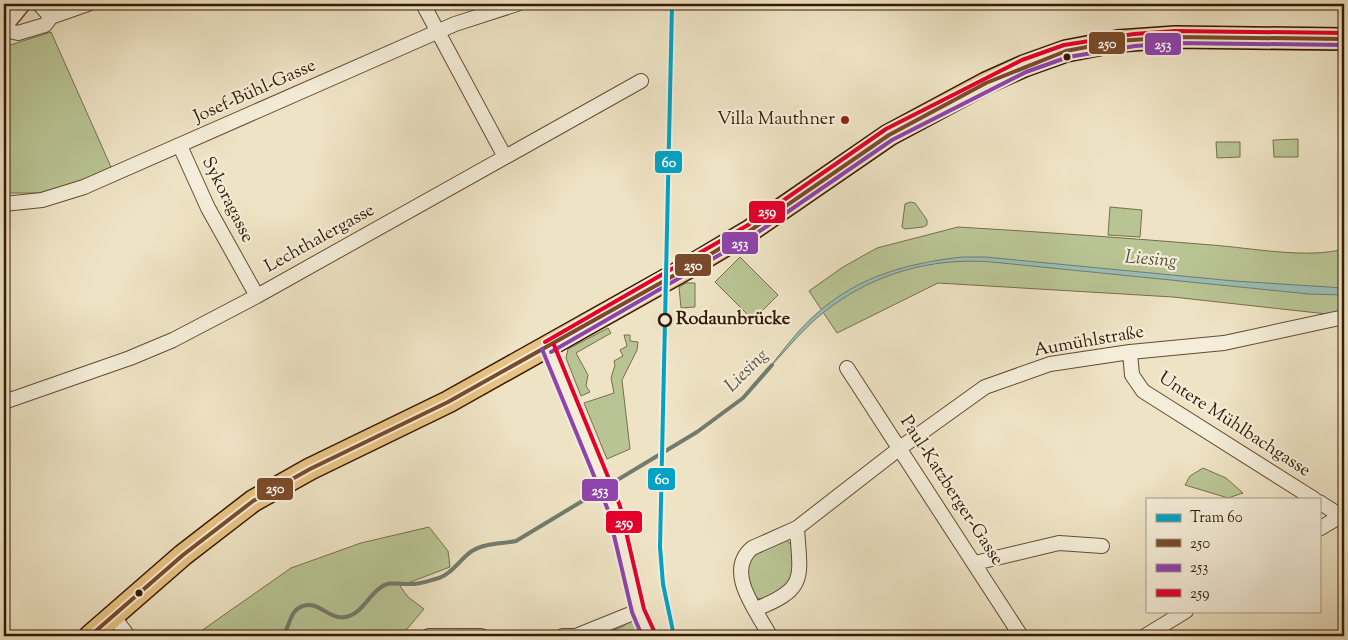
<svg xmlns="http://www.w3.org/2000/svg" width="1348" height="640" viewBox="0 0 1348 640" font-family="'Sorts Mill Goudy',serif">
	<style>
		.green { fill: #b9c494; stroke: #776f4b }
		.water { fill: #99beb6; stroke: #717c6e }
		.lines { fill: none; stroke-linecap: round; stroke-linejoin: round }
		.stream { stroke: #717c6e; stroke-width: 4 }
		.minor-casing { stroke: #634c32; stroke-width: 16 }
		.tertiary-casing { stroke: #634c32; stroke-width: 19 }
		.primary-casing { stroke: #351a02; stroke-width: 24 }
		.minor { stroke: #f4edd9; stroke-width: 14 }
		.tertiary { stroke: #f4edd9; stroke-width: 16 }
		.primary { stroke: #e7c282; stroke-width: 21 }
		.bus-1-casing { stroke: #f4edd9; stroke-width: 8 }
		.bus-2-casing { stroke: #f4edd9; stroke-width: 8 }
		.bus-3-casing { stroke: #f4edd9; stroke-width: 8 }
		.bus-1 { stroke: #7a4b2a; stroke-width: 4 }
		.bus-2 { stroke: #8e44ad; stroke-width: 4 }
		.bus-3 { stroke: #e4002b; stroke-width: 4 }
		.tram-1-casing { stroke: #f4edd9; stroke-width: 8 }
		.tram-1 { stroke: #03a2c4; stroke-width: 4 }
		.bus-dot { fill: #351a02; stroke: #f4edd9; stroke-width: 2 }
		.poi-dot { fill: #8f2418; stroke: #f4edd9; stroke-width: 2 }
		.stop-dot { fill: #f4edd9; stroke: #351a02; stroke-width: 2.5 }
		.labels { text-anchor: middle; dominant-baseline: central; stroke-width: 4.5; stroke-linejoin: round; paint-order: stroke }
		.street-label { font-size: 18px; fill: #351a02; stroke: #f4edd9 }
		.poi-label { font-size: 18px; fill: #351a02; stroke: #f4edd9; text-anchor: end }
		.stop-label { font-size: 18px; font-weight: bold; fill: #351a02; stroke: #f4edd9; text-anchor: start }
		.water-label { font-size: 19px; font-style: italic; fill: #585341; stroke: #f4edd9 }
		.line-badge { stroke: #f4edd9; stroke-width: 2 }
		.badge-label { font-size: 14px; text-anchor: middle; font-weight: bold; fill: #fff }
	</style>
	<rect width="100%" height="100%" fill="#eee3c4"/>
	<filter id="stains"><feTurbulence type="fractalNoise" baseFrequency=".004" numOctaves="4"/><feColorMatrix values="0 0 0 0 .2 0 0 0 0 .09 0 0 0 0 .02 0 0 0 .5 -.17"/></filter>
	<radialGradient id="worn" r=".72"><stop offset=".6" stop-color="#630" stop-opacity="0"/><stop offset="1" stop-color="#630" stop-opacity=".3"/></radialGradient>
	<!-- green -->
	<path class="green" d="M51,32L111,167L75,183L39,193H4V47Z
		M1298,139V157H1274L1273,140Z
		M1216,142H1240V157L1217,158Z
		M910,202L915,203L927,220V225L923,227L905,229L902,227L905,204Z
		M1110,207L1142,210L1140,237L1108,235Z
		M958,227C1043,232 1127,238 1212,245C1251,248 1307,259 1344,249V311L1327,314L1173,297L938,283L837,333L809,291L843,267L877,248Z
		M740,257L778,295L753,320L715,282Z
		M686,283H695V307L681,308L679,287Z
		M608,328L611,333L576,353L588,375L586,386L590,392L581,396L566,358L568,349Z
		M624,335H630V341L638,342L637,350L622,380L630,449L607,459L584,403L614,393L611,378L615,365L614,361L623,356L620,350L627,346Z
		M1203,468L1226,478L1243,493L1228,498L1185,485L1190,476Z
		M429,527L448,551L450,567L400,586L408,597L424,609L401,636H194L291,568L361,543Z
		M786,540L792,545C795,580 796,584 762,600L755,597L746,578L750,557Z
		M629,618L634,622L640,636H599L624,626Z"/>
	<!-- water -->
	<path class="water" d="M963,257H985L1234,281L1344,288V295L1309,294L992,262C931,257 872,274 824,312C804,328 787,349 770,367C784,349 798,330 815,315C858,276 908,263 963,257Z"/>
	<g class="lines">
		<!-- stream -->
		<path class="stream" d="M282,636C291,627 288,611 303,606C318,600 329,620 345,617C362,614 367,597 380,588C390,580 401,585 413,584C421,584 431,580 439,578C452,574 461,558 472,551C484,543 502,544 516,541L697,432L743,398L772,365"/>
		<!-- minor casing -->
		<g class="minor-casing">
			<path id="minor" d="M39,4L51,17
				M423,4L505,157
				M4,30L18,33L45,25L51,17L88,4
				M180,146L208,208L257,296
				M4,204L42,200L84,187L455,24L517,4
				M548,347L614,508L638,611L649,636
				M1130,352L1132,375L1143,391L1314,499
				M847,368L1021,636
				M4,402L130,358L173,340L257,296L641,81
				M1319,502L1341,516
				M1319,529L1344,514
				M975,563L1059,543L1102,546
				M756,609C808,588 800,578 797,528
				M114,617L128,636
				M429,636H481
				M563,636H576L638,611
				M770,636C757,611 724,572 752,548L797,528L900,448L985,387L1050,364L1130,352L1224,343L1344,317
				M1145,636L1186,611"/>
		</g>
		<!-- tertiary casing -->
		<g class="tertiary-casing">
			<path id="tertiary" d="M4,26L22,4"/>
		</g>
		<!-- primary casing -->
		<g class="primary-casing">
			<path id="primary" d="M90,636L183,555L253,501L310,469L448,402L689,267L751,230L889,135L986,83L1024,66L1066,51L1118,41L1175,37L1344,39"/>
		</g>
		<!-- minor -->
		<use href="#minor" class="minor"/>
		<!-- tertiary -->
		<use href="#tertiary" class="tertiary"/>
		<!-- primary -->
		<use href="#primary" class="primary"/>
		<!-- bus-1 casing -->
		<g class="bus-1-casing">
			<path id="bus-1" d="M90,636L183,555L253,501L310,469L448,402L689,267L751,230L889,135L986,83L1066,51L1118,41L1175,37L1344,39"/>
		</g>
		<!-- bus-2 casing -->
		<g class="bus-2-casing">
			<path id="bus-2" d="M542,349L608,510L632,612L642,636
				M551,352L754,235L892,140L1026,72L1068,57L1135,46L1175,43L1344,45"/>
		</g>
		<!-- bus-3 casing -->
		<g class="bus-3-casing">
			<path id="bus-3" d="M545,342L748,225L886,129L1022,60L1064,45L1134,34L1175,31L1344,33
				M554,345L620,506L644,609L655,633"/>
		</g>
		<!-- bus-1 -->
		<use href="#bus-1" class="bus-1"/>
		<!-- bus-2 -->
		<use href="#bus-2" class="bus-2"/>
		<!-- bus-3 -->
		<use href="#bus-3" class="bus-3"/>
		<!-- tram-1 casing -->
		<g class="tram-1-casing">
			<path id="tram-1" d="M672,4L660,547L663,584L674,636"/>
		</g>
		<!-- tram-1 -->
		<use href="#tram-1" class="tram-1"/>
	</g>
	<!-- markers -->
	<g class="bus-dot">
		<circle cx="1067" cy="57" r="4.5"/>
		<circle cx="139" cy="593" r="4.5"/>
	</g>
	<circle class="poi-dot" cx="845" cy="120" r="5"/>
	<circle class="stop-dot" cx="665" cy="320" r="6"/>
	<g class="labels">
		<!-- street labels -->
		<g class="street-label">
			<text transform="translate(255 92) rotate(-24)">Josef-Bühl-Gasse</text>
			<text transform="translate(227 200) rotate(63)">Sykoragasse</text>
			<text transform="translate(320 239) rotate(-29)">Lechthalergasse</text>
			<text transform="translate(1089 342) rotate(-10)">Aumühlstraße</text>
			<text transform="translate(1234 425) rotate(33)">Untere Mühlbachgasse</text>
			<text transform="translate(951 491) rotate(57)">Paul-Katzberger-Gasse</text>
		</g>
		<!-- poi labels -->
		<g class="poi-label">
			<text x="835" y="120">Villa Mauthner</text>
		</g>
		<!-- stop labels -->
		<g class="stop-label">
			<text x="676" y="320">Rodaunbrücke</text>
		</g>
		<!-- water labels -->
		<g class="water-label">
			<text transform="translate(1151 260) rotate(5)">Liesing</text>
			<text transform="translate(747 371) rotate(-45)">Liesing</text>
		</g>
	</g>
	<g class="line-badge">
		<rect x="1088" y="31" width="38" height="24" rx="5" fill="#7a4b2a"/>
		<rect x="1144" y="32" width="38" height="24" rx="5" fill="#8e44ad"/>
		<rect x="654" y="150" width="29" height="24" rx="5" fill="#03a2c4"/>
		<rect x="748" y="200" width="38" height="24" rx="5" fill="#e4002b"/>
		<rect x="721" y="231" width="38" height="24" rx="5" fill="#8e44ad"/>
		<rect x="674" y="253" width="38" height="24" rx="5" fill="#7a4b2a"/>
		<rect x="647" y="467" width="29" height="24" rx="5" fill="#03a2c4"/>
		<rect x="256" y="477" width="38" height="24" rx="5" fill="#7a4b2a"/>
		<rect x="581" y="478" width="38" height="24" rx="5" fill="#8e44ad"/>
		<rect x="605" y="510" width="38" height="24" rx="5" fill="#e4002b"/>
	</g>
	<g class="badge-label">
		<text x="1107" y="48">250</text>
		<text x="1163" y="49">253</text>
		<text x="669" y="167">60</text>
		<text x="767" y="216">259</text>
		<text x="740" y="248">253</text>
		<text x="693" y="270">250</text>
		<text x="662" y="484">60</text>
		<text x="275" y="493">250</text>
		<text x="600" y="495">253</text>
		<text x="624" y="527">259</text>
	</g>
	<!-- margin -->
	<rect width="1348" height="640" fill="none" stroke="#eee3c4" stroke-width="20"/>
	<rect x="5" y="5" width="1338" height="630" fill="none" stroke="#351a02" stroke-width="2.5"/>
	<rect x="10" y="10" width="1328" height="620" fill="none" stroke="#351a02"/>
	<!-- legend -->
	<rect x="1146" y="498" width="175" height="115" fill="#f4edd9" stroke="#a89983"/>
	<rect x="1156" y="514" width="25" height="8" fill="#03a2c4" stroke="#a89983"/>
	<text x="1190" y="522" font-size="15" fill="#351a02">Tram 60</text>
	<rect x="1156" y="539" width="25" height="8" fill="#7a4b2a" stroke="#a89983"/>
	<text x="1190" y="548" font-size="15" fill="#351a02">250</text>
	<rect x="1156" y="564" width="25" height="8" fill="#8e44ad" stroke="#a89983"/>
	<text x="1190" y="572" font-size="15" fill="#351a02">253</text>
	<rect x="1156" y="589" width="25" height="8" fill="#e4002b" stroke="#a89983"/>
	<text x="1190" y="598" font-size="15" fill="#351a02">259</text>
	<rect width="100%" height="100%" filter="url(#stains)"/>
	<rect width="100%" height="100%" fill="url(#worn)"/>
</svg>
